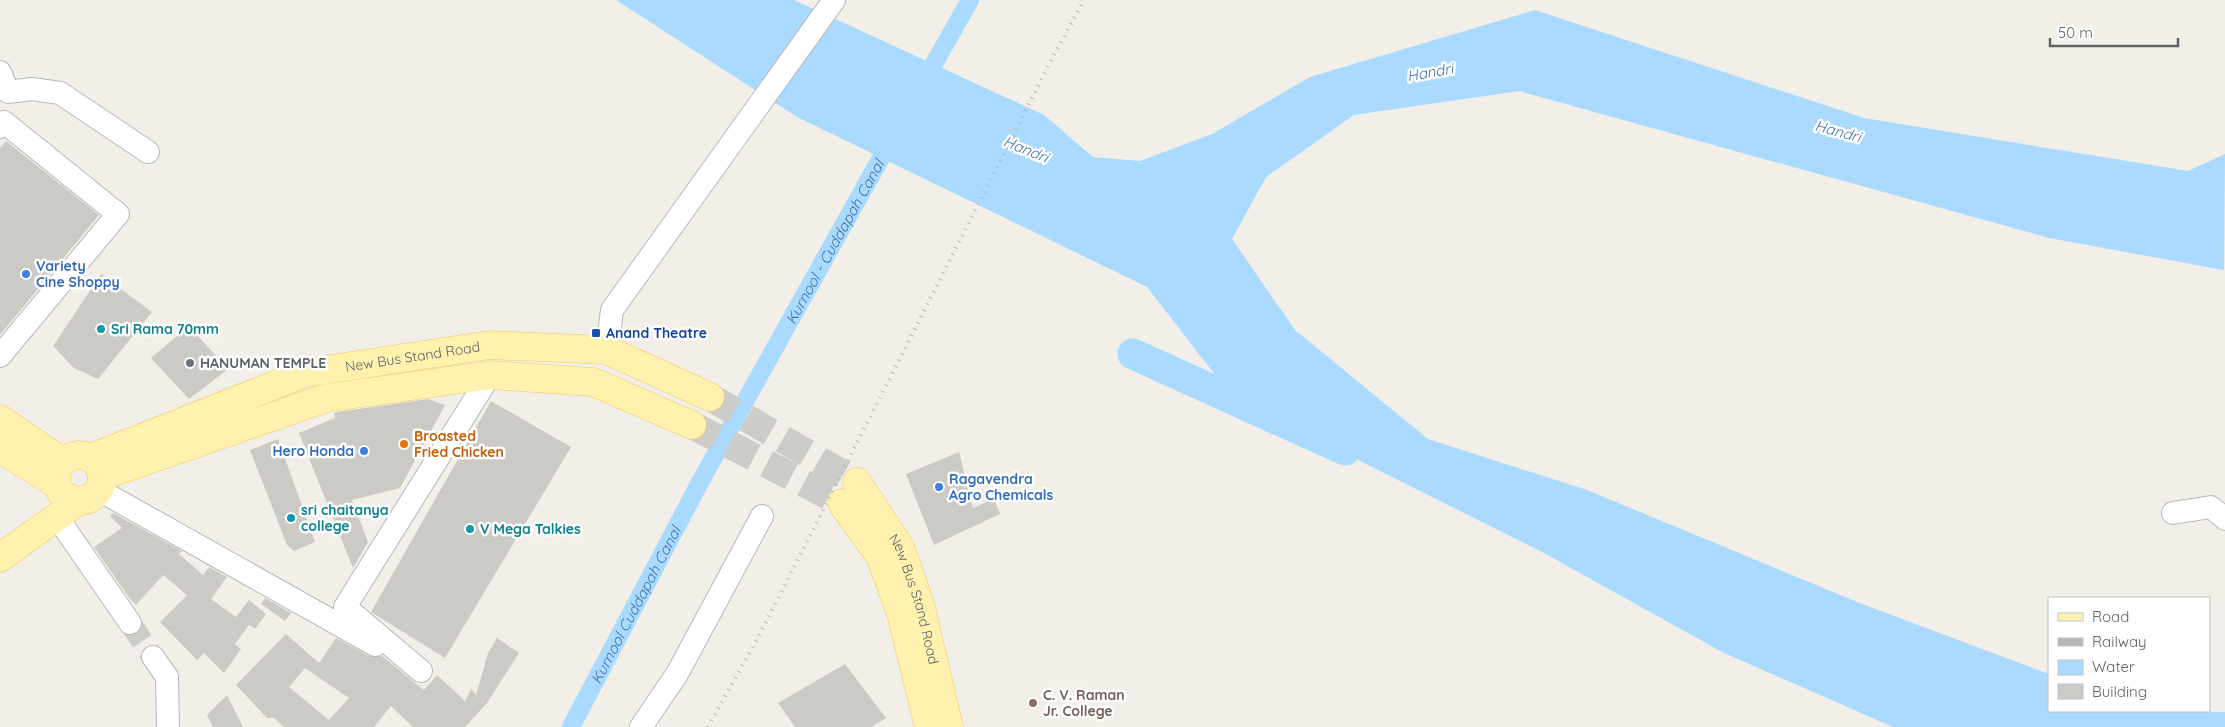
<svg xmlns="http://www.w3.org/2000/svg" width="2225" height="727" viewBox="0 0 2225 727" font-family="Quicksand,sans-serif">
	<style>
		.water { fill: #aadaff }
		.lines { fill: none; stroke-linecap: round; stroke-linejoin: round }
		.canal { stroke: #aadaff; stroke-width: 18 }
		.river { stroke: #aadaff; stroke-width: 31 }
		.building { fill: #cccac5; fill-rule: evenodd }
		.minor-tunnel { stroke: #ccccc8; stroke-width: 22; stroke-dasharray: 22 11; stroke-linecap: butt }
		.major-tunnel { stroke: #ccccc8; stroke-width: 28; stroke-dasharray: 28 14; stroke-linecap: butt }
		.minor-casing { stroke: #b5b8bc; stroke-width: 24 }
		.major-casing { stroke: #f2c960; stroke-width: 29 }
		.minor { stroke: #fff; stroke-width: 22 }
		.major { stroke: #fff2af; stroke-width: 28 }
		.rail { stroke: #b6b7b8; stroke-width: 4; stroke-dasharray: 1 6; stroke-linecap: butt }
		.shop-dot { fill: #3f7fe0; stroke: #fff; stroke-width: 2 }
		.culture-dot { fill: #0f9aa8; stroke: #fff; stroke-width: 2 }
		.transit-dot { fill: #1a4fb4; stroke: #fff; stroke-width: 2 }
		.worship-dot { fill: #6b7280; stroke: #fff; stroke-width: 2 }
		.food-dot { fill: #e8710a; stroke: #fff; stroke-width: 2 }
		.education-dot { fill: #8d6e63; stroke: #fff; stroke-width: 2 }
		.labels { text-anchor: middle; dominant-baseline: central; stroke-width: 5; stroke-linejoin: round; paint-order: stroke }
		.shop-label { font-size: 14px; font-weight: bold; fill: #366cbe; stroke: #fff; text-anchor: start }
		.culture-label { font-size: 14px; font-weight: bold; fill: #0d838f; stroke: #fff; text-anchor: start }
		.transit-label { font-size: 14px; font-weight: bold; fill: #164399; stroke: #fff; text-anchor: start }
		.street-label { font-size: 14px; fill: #5f6368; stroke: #fff }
		.worship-label { font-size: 14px; font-weight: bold; fill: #5b616d; stroke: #fff; text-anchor: start }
		.food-label { font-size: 14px; font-weight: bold; fill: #c56008; stroke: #fff; text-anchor: start }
		.education-label { font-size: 14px; font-weight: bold; fill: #785e54; stroke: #fff; text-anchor: start }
		.water-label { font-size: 15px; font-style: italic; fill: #4174aa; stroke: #fff }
	</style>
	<rect width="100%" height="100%" fill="#f1efe8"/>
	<!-- water -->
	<path class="water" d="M616,0H794L1044,115L1093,157L1140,161L1212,134L1310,77L1535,10L1864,118L2188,171L2225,154L2224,270L2049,238L1519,91L1354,115L1266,177L1232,239L1295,330L1428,439L1587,490L1862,604L2049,674V711L2225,712V727H1893L1722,652L1542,552L1364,463L1226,389L1147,287L797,117Z"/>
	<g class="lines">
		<!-- canal -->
		<g class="canal">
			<path d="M922,85L970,0"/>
			<path id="s1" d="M571,727L699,484L892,138"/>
		</g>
		<!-- river -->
		<path class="river" d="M1133,354L1345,450"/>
	</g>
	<!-- building -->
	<path class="building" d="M6,141L99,215L0,335V148Z
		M101,274L152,312L98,379L74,368L53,346Z
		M189,326L228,369L189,399L151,358Z
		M428,399L445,405L400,488L352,500L368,542L353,568L299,433L335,418L334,413L337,412Z
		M491,401L571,447L445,658L371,612Z
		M278,439L315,542L294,551L287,545L250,450Z
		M959,452L973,508L994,499L1000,514L934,545L906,474Z
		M113,513L182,551L179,554L203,575L209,567L227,577L211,599L236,617L249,600L266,614L255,629L249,625L235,644L241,649L224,673L204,653L197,660L160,622L187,595L163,575L136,605L130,599L94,547L122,528L110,516Z
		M265,598L291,613L285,621L261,604Z
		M286,634L319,663L336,638L369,656H382L424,690L437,675L465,701L471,689L476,695L488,653L497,638L519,653L487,703L465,727H413L391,706L374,727H284L274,718H267L236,685ZM305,668L349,698L329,720L289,687Z
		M845,664L886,718L871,727H795L778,703Z
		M227,695L243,727H213L207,715Z"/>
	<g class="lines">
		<!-- minor-tunnel -->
		<path class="minor-tunnel" d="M130,623L153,657"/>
		<!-- major-tunnel -->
		<path class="major-tunnel" d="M710,397L857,482
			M692,425L842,503"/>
		<!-- minor casing -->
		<g class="minor-casing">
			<path id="minor" d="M0,72L8,92L32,89L60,93L148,152
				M0,127L4,122L118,214L0,356
				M607,350L612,310L834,0
				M99,490L375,645
				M2173,513L2211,507L2225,519
				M57,517L130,623
				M153,657L167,677L168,727
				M421,671L345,607L490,375
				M641,727L677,674L762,516"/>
		</g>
		<!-- major casing -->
		<g class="major-casing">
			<g id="major">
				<path d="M0,419L63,462"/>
				<path d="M0,449L57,484"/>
				<circle cx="79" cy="478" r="23"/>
				<path id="s2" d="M91,458L305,373L489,345L607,350L710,397"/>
				<path d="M102,476L326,398L490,375L593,382L692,425"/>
				<path id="s3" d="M857,482L900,547L920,604L949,727"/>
				<path d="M842,503L881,558L901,614L929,727"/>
				<path d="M0,558L80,500"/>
			</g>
		</g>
		<!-- minor -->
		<use href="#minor" class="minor"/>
		<!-- major -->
		<use href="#major" class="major"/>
		<!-- rail -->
		<path class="rail" d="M708,727L760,634L1055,53L1084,0"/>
	</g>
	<!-- markers -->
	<g class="shop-dot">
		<circle cx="26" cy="274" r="5"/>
		<circle cx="364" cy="451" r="5"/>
		<circle cx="939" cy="487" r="5"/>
	</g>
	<g class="culture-dot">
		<circle cx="101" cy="329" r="5"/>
		<circle cx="291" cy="518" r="5"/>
		<circle cx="470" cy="529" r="5"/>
	</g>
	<rect class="transit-dot" x="591" y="328" width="10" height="10" rx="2.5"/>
	<circle class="worship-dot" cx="190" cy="363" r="5"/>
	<circle class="food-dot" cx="404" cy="444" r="5"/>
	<circle class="education-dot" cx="1033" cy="703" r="5"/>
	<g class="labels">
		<!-- shop labels -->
		<g class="shop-label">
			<text x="36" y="266">Variety<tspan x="36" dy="16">Cine Shoppy</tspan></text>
			<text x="354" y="451" text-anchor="end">Hero Honda</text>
			<text x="949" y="479">Ragavendra<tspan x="949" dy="16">Agro Chemicals</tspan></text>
		</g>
		<!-- culture labels -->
		<g class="culture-label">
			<text x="111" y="329">Sri Rama 70mm</text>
			<text x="301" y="510">sri chaitanya<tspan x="301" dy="16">college</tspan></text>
			<text x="480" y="529">V Mega Talkies</text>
		</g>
		<!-- transit labels -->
		<g class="transit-label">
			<text x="606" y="333">Anand Theatre</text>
		</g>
		<!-- street labels -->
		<g class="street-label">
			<text stroke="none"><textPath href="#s2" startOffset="339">New Bus Stand Road</textPath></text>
			<text stroke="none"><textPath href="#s3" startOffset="132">New Bus Stand Road</textPath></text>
		</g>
		<!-- worship labels -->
		<g class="worship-label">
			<text x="200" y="363">HANUMAN TEMPLE</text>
		</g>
		<!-- food labels -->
		<g class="food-label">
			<text x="414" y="436">Broasted<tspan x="414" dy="16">Fried Chicken</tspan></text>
		</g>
		<!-- education labels -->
		<g class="education-label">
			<text x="1043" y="695">C. V. Raman<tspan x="1043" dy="16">Jr. College</tspan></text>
		</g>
		<!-- water labels -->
		<g class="water-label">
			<text transform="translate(1430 72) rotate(-10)">Handri</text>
			<text transform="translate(1838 131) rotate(15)">Handri</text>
			<text transform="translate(1026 149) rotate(22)">Handri</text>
			<text stroke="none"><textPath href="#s1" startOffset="552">Kurnool - Cuddapah Canal</textPath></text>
			<text stroke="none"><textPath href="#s1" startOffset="138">Kurnool Cuddapah Canal</textPath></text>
		</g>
	</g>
	<!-- legend -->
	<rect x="2048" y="597" width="162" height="115" fill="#ffffff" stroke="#bfc1c3"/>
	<rect x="2058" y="613" width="25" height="8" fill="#fff2af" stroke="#bfc1c3"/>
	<text x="2092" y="622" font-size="15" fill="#5f6368">Road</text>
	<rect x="2058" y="638" width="25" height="8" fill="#b6b7b8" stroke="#bfc1c3"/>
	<text x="2092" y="647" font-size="15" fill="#5f6368">Railway</text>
	<rect x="2058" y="660" width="25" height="15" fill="#aadaff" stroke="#bfc1c3"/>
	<text x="2092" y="672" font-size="15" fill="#5f6368">Water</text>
	<rect x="2058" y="684" width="25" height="15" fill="#cccac5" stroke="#bfc1c3"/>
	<text x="2092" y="697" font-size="15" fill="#5f6368">Building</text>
	<!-- scale -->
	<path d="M2050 38v8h128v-8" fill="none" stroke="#5f6368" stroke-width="2.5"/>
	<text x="2058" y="38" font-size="15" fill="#5f6368" stroke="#ffffff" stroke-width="4" paint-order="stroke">50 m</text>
</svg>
